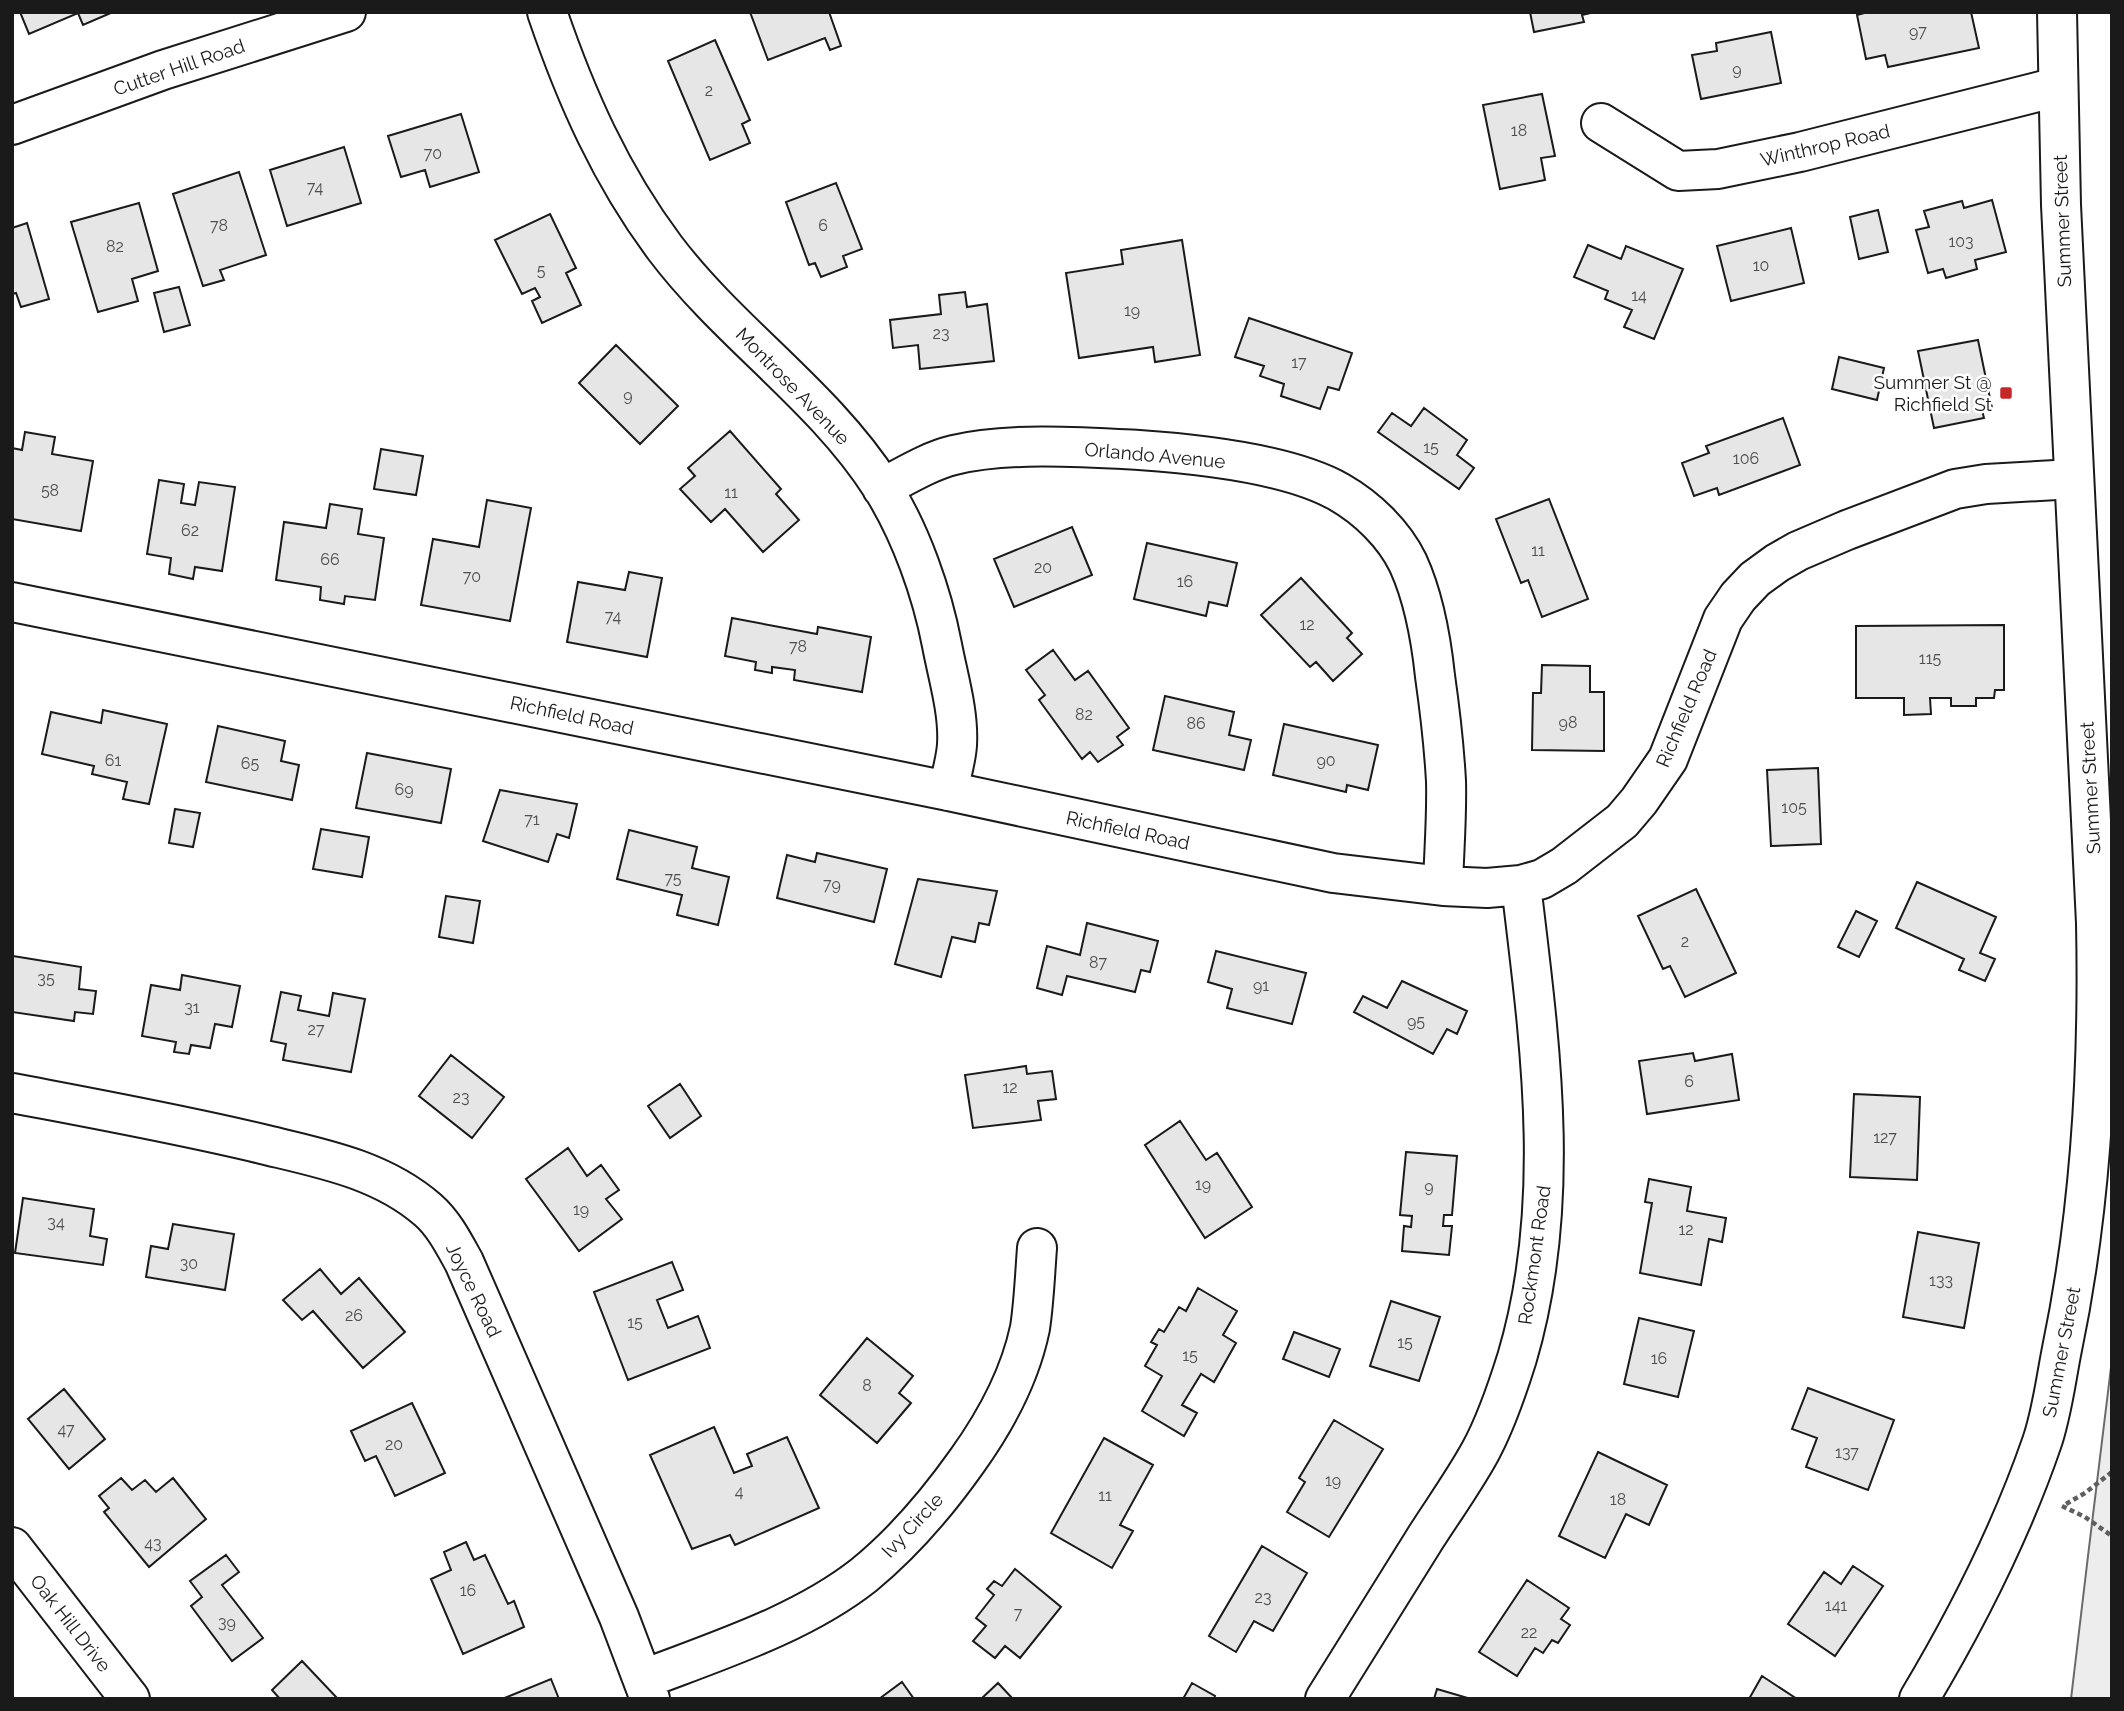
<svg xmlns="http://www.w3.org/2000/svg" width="2124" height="1711" viewBox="0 0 2124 1711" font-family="Raleway,sans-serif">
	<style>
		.built { fill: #ededed; stroke: #6a6a6a; stroke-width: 2 }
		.building { fill: #e6e6e6; stroke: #1a1a1a; stroke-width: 2 }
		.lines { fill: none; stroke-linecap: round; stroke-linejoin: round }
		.minor-casing { stroke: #1a1a1a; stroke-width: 42 }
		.secondary-casing { stroke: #1a1a1a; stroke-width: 42 }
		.path { stroke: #5f5f5f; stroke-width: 4.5; stroke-dasharray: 5 3.5; stroke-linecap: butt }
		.minor { stroke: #fff; stroke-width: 38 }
		.secondary { stroke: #fff; stroke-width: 38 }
		.poi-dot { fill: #c62828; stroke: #fff; stroke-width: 2.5 }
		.labels { text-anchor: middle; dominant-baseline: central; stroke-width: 5; stroke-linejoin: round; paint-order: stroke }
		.number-label { font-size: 16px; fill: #4d4d4d }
		.street-label { font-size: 19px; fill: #1a1a1a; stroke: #fff }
		.poi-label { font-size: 19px; fill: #1a1a1a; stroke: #fff; text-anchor: end }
	</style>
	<rect width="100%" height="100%" fill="#fff"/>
	<!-- built -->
	<path class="built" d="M2112,1359V1699H2071L2088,1556Z"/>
	<!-- building -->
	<path class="building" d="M20,12H113L83,25L78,13L29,34Z
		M750,12H829L841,46L830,50L825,38L768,60Z
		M1530,12H1595L1582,15L1584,22L1534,32Z
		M1868,12H1971L1979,48L1888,67L1885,55L1866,59L1857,15Z
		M1771,32L1781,83L1701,99L1692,55L1717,51L1716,43Z
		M715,40L750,120L742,124L750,143L710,160L668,61Z
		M1542,94L1555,156L1541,158L1545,180L1500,189L1483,105Z
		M461,114L479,172L430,187L425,170L401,177L388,136Z
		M344,147L361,203L287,226L270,170Z
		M239,172L266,255L220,270L224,280L203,286L173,194Z
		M836,183L862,249L843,256L847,267L821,277L815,263L809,265L786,202Z
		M1992,200L2006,252L1975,260L1977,269L1946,278L1943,269L1928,273L1916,230L1929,227L1924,211L1962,201L1964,208Z
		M139,203L158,271L132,279L138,301L98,312L71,222Z
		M1878,210L1888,252L1859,259L1850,217Z
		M550,214L576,268L566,273L581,305L542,323L532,301L540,297L535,288L522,294L495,240Z
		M27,223L49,299L21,307L16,293L12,294V228Z
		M1791,228L1804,283L1731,301L1717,246Z
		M1182,240L1200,355L1155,362L1153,347L1079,358L1066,273L1123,264L1121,250Z
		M1588,245L1621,259L1626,246L1683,269L1654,339L1624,327L1632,310L1605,299L1608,291L1574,277Z
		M179,287L190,325L164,332L154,293Z
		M965,292L967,307L987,304L994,361L920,369L918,345L893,348L890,320L941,314L939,295Z
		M1249,318L1352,353L1339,390L1328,387L1320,409L1281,396L1284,384L1260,376L1264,366L1235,357Z
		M1978,340L1992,408L1982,410L1984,418L1934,428L1918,351Z
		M616,345L678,406L640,444L579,383Z
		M1839,357L1884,368L1877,400L1832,389Z
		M1424,408L1467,440L1457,455L1474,468L1459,489L1378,432L1392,413L1411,426Z
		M1783,418L1800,465L1719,495L1717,488L1694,496L1682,463L1709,453L1706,446Z
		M730,431L781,489L776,494L799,520L763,552L725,509L711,522L680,489L695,476L688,468Z
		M25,432L55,437L52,454L93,461L81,531L12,519V448L22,450Z
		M381,449L423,456L416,495L374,489Z
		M159,480L184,484L181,503L195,505L199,482L235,487L222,571L195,567L193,579L169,574L171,558L147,554Z
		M1549,499L1588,599L1542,617L1528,580L1521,583L1496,519Z
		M487,500L531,508L510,621L421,605L433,539L479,547Z
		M330,504L362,509L358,534L384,538L375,600L345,596L344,604L320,600L321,587L276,580L284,522L326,528Z
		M1072,527L1092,575L1014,607L994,559Z
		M1147,543L1237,563L1227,606L1209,602L1206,616L1134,599Z
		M629,572L662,578L647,657L567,642L578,582L625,590Z
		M1301,578L1352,633L1347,638L1362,654L1333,681L1316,662L1310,667L1261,615Z
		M732,618L817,634L818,627L871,637L862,692L794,680L795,670L772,667V673L755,670L756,662L725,656Z
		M2004,625V690H1995L1994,698H1976V706H1951V698H1930L1931,714L1904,715V698H1856V626Z
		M1053,650L1075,680L1088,671L1129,728L1117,737L1123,745L1098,762L1090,752L1082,759L1039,700L1045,695L1026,670Z
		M1542,665L1590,666V692H1604V751L1532,750L1533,693H1541Z
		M1165,696L1234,712L1229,735L1251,740L1244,770L1153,750Z
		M103,710L167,724L149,804L123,799L127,782L92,774L94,766L42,754L51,712L101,723Z
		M1284,724L1378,745L1368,790L1347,785L1346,792L1273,775Z
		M218,726L285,741L281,761L299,765L292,800L206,782Z
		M367,753L451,769L441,823L356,808Z
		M1818,768L1821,844L1771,846L1767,770Z
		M500,790L577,804L569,838L557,834L548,862L483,841Z
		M175,809L200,813L193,847L169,843Z
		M321,829L369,837L362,877L313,869Z
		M629,830L697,847L692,868L729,877L718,925L677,915L682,895L617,879Z
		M817,853L887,869L874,922L777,898L787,855L815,862Z
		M918,879L997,891L989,925L979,923L975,942L952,937L941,977L895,964Z
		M1917,882L1996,917L1980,953L1995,959L1985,981L1959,970L1964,959L1896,928Z
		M1696,889L1736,973L1685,997L1670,966L1663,969L1638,916Z
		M446,896L480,901L473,943L439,937Z
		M1856,911L1877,921L1859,957L1838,947Z
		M1087,923L1158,941L1150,972L1141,970L1135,992L1067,976L1062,995L1037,988L1047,946L1080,955Z
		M1216,951L1306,973L1292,1024L1227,1008L1232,989L1208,982Z
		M13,956L81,967L79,989L96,991L93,1014L75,1012L74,1021L12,1012Z
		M182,975L240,986L232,1027L215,1024L210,1048L191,1045L189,1054L174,1052L176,1042L142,1036L151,985L180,990Z
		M1402,981L1467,1011L1457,1034L1447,1029L1433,1054L1354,1012L1363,996L1387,1008Z
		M281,992L301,996L298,1010L329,1016L333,993L365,999L351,1072L283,1060L286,1044L271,1041Z
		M1693,1053L1695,1061L1732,1054L1739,1100L1647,1114L1639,1061Z
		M451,1055L504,1097L472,1138L419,1096Z
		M1026,1066L1027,1074L1052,1071L1056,1099L1038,1101L1041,1120L973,1128L965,1075Z
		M680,1084L701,1116L670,1138L648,1106Z
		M1854,1094L1920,1097L1917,1180L1850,1177Z
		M1180,1121L1206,1160L1217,1153L1252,1207L1205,1238L1145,1145Z
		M568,1148L587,1176L601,1165L619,1190L606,1199L622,1219L579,1251L526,1179Z
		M1406,1152L1457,1156L1452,1215H1444L1443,1226H1452L1449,1255L1402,1251L1404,1226L1411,1227L1412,1216L1400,1215Z
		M1649,1179L1691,1187L1687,1211L1726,1218L1722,1242L1709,1239L1701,1285L1640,1273L1652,1203L1645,1202Z
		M23,1198L94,1209L90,1236L107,1239L103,1265L15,1253Z
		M173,1224L234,1234L225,1290L146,1277L151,1246L168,1249Z
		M1918,1232L1979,1243L1964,1328L1903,1317Z
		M672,1262L683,1290L657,1300L668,1328L698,1316L710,1348L628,1380L594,1292Z
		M320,1269L341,1294L359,1278L405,1332L363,1368L313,1311L302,1320L283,1300Z
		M1198,1288L1237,1311L1223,1335L1236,1343L1214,1382L1201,1374L1182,1405L1197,1413L1184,1436L1142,1411L1162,1376L1145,1366L1157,1345L1151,1342L1159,1329L1164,1332L1179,1307L1186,1311Z
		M1391,1301L1440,1317L1419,1381L1370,1366Z
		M1639,1318L1694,1331L1678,1397L1624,1384Z
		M1294,1332L1340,1349L1329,1377L1283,1359Z
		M867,1338L913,1376L899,1393L911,1403L877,1443L820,1395Z
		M1808,1388L1894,1420L1868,1490L1806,1467L1817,1438L1792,1429Z
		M64,1389L105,1439L69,1469L28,1419Z
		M412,1403L445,1473L395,1496L376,1456L365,1461L351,1431Z
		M1334,1420L1383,1449L1329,1537L1287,1512L1305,1482L1299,1478Z
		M714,1427L734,1473L752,1466L747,1454L787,1437L819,1508L735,1545L730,1535L692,1549L650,1455Z
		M1104,1438L1153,1465L1120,1525L1133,1531L1112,1568L1051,1533Z
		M1598,1452L1667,1485L1649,1525L1626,1514L1605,1558L1559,1536Z
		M121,1478L132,1490L145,1480L156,1492L173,1478L206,1519L149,1567L104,1512L109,1508L99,1496Z
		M466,1542L474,1560L485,1555L508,1604L514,1601L524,1627L463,1654L431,1579L451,1570L444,1552Z
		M1262,1546L1307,1573L1273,1631L1254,1621L1236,1652L1209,1636Z
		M226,1555L239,1572L222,1585L263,1638L232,1661L191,1606L202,1597L190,1581Z
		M1853,1566L1883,1586L1835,1656L1788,1624L1824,1572L1841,1584Z
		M1015,1569L1061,1607L1020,1658L1005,1646L995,1658L973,1641L986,1626L976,1618L994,1595L987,1589L994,1581L1002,1586Z
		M1527,1580L1569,1608L1561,1619L1570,1625L1558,1643L1552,1640L1543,1653L1535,1648L1517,1676L1479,1652Z
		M302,1661L338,1699H280L272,1690Z
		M1762,1676L1797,1699H1749Z
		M551,1679L559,1699H502Z
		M902,1682L914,1699H879Z
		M998,1683L1013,1699H981Z
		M1192,1683L1215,1696L1214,1699H1183Z
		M1437,1689L1471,1699H1434Z"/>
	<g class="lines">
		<!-- minor casing -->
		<g class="minor-casing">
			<path id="minor" d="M547,12C576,97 611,176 665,248C730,334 824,396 882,487C911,533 932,593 942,645C948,677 959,712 957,745C956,760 951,776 948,791
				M1601,123L1678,171L1718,169L1800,152L2057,87
				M12,125L163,70L346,12
				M882,488C905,476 929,461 954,455C1007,442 1084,447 1139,450C1197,454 1288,463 1339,492C1367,508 1394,534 1408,563C1424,598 1431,638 1435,676C1440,711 1444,746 1446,781C1447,816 1444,851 1443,886
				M12,602L948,791L1333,873L1443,886L1487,888L1521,885L1542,879L1564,866L1622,821L1639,801L1668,759L1723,619L1738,597L1755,579L1777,563L1798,551L1847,530L1955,489L1986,484L2074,479
				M12,1093C96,1109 179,1124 262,1144C320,1158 381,1169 428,1210C444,1224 454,1244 464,1262L619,1617L650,1699
				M12,1547L130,1699
				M644,1679C717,1651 802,1624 864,1575C903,1543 938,1502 967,1461C995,1422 1020,1376 1030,1328C1034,1302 1035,1274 1037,1248
				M1325,1699C1359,1645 1392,1591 1426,1537C1444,1509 1464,1481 1480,1452C1496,1423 1507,1390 1517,1358C1563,1203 1540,1043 1521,885"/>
		</g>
		<!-- secondary casing -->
		<g class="secondary-casing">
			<path id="secondary" d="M1919,1699C1968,1617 2011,1532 2042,1442C2052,1413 2056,1379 2062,1349C2091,1210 2099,1065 2096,923L2061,205L2057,12"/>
		</g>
		<!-- path -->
		<path class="path" d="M2066,1504L2085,1493L2112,1472
			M2062,1506L2085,1517L2112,1536"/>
		<!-- minor -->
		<use href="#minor" class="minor"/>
		<!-- secondary -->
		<use href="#secondary" class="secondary"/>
	</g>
	<!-- markers -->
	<rect class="poi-dot" x="1999" y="386" width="14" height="14" rx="3.5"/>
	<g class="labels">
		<!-- number labels -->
		<g class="number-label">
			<text x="1918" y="31">97</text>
			<text x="1737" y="69">9</text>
			<text x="709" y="90">2</text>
			<text x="1519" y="130">18</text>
			<text x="433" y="153">70</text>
			<text x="315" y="187">74</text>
			<text x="219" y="225">78</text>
			<text x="823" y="225">6</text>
			<text x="1961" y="241">103</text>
			<text x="115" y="246">82</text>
			<text x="1761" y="265">10</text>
			<text x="541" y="270">5</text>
			<text x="1639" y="295">14</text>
			<text x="1132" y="310">19</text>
			<text x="941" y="333">23</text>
			<text x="1299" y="362">17</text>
			<text x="628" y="395">9</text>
			<text x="1431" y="447">15</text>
			<text x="1746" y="458">106</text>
			<text x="50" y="490">58</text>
			<text x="731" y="492">11</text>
			<text x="190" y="530">62</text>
			<text x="1538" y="550">11</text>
			<text x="330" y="559">66</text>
			<text x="1043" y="567">20</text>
			<text x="472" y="576">70</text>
			<text x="1185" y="581">16</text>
			<text x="613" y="616">74</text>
			<text x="1307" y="624">12</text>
			<text x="798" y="646">78</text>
			<text x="1930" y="658">115</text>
			<text x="1084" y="714">82</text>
			<text x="1568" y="722">98</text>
			<text x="1196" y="723">86</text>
			<text x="113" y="760">61</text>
			<text x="1326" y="760">90</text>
			<text x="250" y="763">65</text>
			<text x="404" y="789">69</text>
			<text x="1794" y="807">105</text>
			<text x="532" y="819">71</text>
			<text x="673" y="878">75</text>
			<text x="832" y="884">79</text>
			<text x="1685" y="941">2</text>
			<text x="1098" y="962">87</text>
			<text x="46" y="978">35</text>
			<text x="1261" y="985">91</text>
			<text x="192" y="1007">31</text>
			<text x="1416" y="1021">95</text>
			<text x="316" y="1029">27</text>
			<text x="1689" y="1081">6</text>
			<text x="1010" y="1087">12</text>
			<text x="461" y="1097">23</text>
			<text x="1885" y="1137">127</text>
			<text x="1203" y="1184">19</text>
			<text x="1429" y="1186">9</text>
			<text x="581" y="1209">19</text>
			<text x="56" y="1222">34</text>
			<text x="1686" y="1229">12</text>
			<text x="189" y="1263">30</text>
			<text x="1941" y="1280">133</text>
			<text x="354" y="1315">26</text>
			<text x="635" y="1322">15</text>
			<text x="1405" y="1342">15</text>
			<text x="1190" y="1355">15</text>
			<text x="1659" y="1358">16</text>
			<text x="867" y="1385">8</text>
			<text x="66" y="1429">47</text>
			<text x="394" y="1444">20</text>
			<text x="1847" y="1452">137</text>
			<text x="1333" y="1480">19</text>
			<text x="739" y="1491">4</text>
			<text x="1105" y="1495">11</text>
			<text x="1618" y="1499">18</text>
			<text x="153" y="1543">43</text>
			<text x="468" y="1590">16</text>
			<text x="1263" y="1597">23</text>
			<text x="1836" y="1605">141</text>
			<text x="1018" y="1613">7</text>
			<text x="227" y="1622">39</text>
			<text x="1529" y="1632">22</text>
		</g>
		<!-- street labels -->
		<g class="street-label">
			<text transform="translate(179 67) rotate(-19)">Cutter Hill Road</text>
			<text transform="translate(1825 145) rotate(-13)">Winthrop Road</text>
			<text transform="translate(2062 221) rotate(-92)">Summer Street</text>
			<text transform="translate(793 386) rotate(46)">Montrose Avenue</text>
			<text transform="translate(1155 455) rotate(5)">Orlando Avenue</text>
			<text transform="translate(1686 708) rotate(-67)">Richfield Road</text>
			<text transform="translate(572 715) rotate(12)">Richfield Road</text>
			<text transform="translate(2090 788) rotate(-93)">Summer Street</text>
			<text transform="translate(1128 830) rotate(12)">Richfield Road</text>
			<text transform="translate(1534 1255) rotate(-82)">Rockmont Road</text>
			<text transform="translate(474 1290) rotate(64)">Joyce Road</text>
			<text transform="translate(2061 1352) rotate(-79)">Summer Street</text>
			<text transform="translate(912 1525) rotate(-47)">Ivy Circle</text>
			<text transform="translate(71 1623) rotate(52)">Oak Hill Drive</text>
		</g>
		<!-- poi labels -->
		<g class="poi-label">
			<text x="1992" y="382">Summer St @<tspan x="1992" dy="22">Richfield St</tspan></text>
		</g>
	</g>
	<!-- border -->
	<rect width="2124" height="1711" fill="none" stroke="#1a1a1a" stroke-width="28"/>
</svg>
